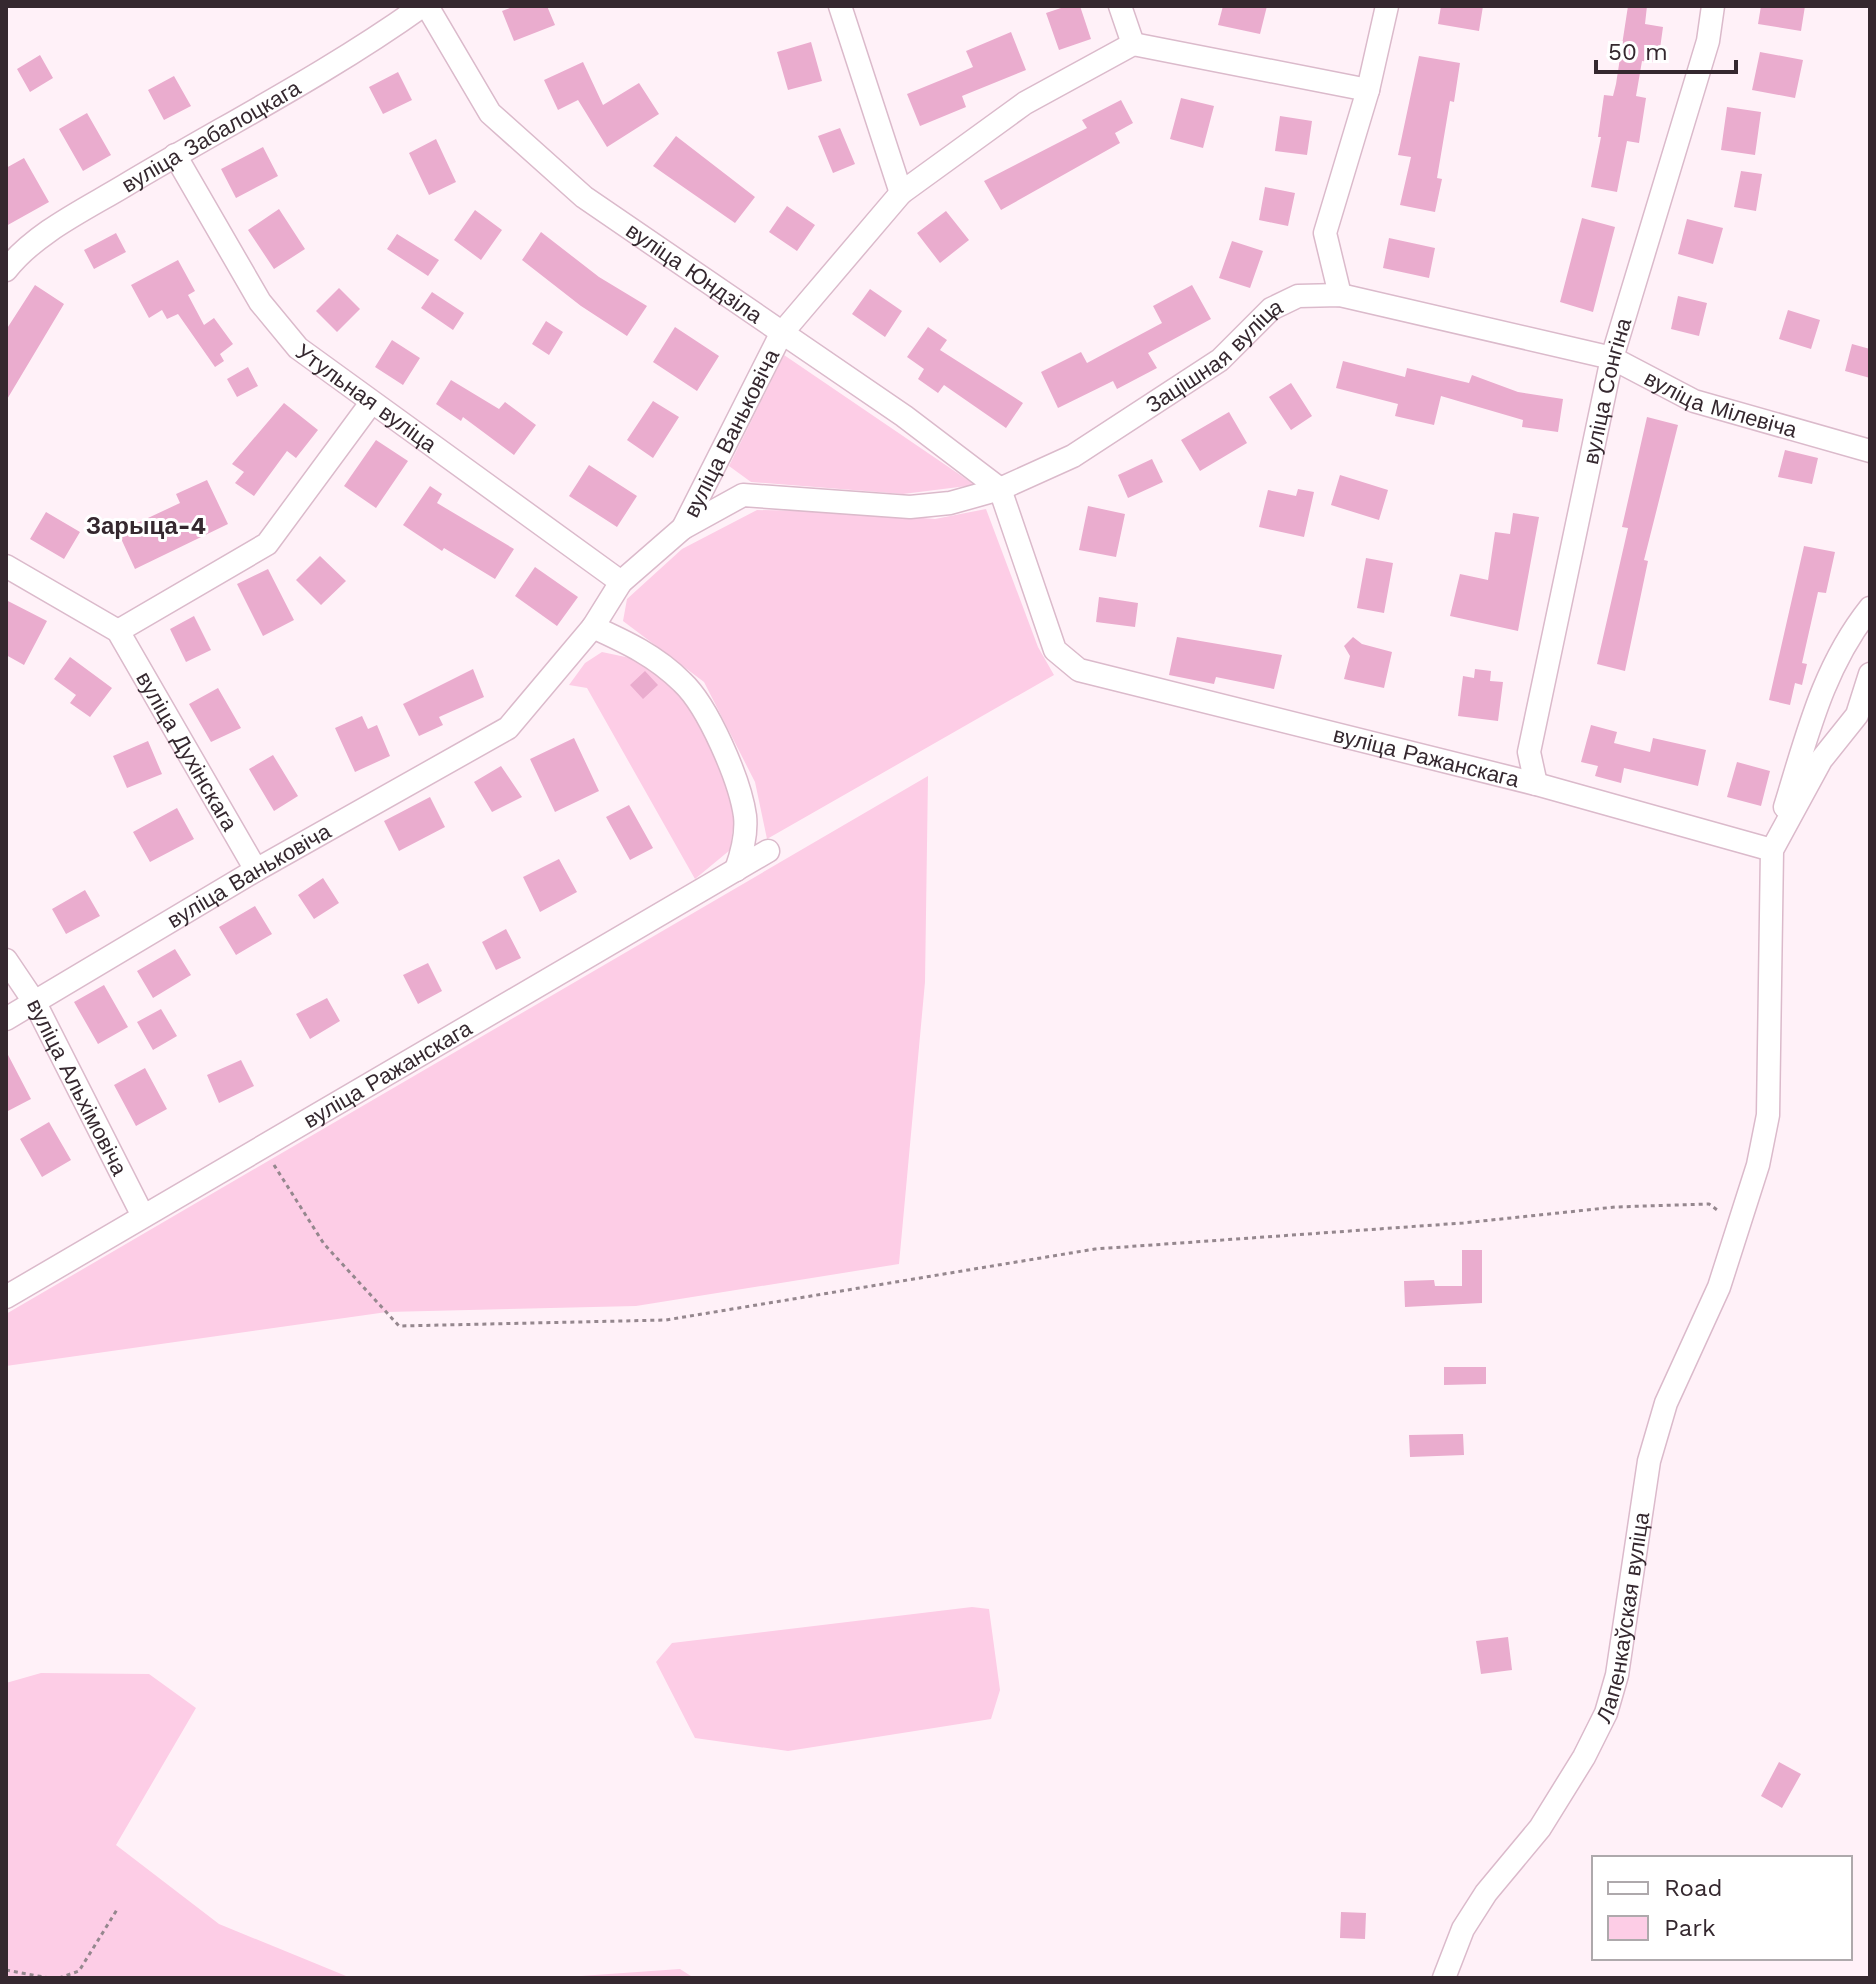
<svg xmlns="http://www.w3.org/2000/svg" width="1876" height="1984" viewBox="0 0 1876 1984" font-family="'Work Sans',sans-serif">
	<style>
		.green { fill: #fdcde6 }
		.building { fill: #eaacce }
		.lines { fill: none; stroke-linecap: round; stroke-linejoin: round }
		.minor-casing { stroke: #dbbacb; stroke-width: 25 }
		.path { stroke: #95878e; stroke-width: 3; stroke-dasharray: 4 4; stroke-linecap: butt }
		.minor { stroke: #fff; stroke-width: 22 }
		.labels { text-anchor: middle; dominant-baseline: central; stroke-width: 6; stroke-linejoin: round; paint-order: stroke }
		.street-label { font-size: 22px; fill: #35282f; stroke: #fff }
		.neighbourhood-label { font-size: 24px; font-weight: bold; fill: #35282f; stroke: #fff }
	</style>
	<rect width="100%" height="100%" fill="#fff1f8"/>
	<!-- green -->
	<path class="green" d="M784,355L975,485L903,494L751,482L729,466Z
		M986,509L1038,647L1054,675L767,839L755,782L704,682L623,621L627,599L682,549L757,510L853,512L935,519Z
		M602,652L635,659L678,688L708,735L735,814L730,850L695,879L587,688L569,685L585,663Z
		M928,776L925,982L899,1264L636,1306L387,1312L6,1366V1314Z
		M972,1607L989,1609L1000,1690L991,1719L788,1751L695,1738L656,1662L672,1643Z
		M41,1673L149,1674L196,1708L116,1845L219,1924L351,1978H6V1683Z
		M680,1969L694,1978H552Z"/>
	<!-- building -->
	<path class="building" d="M515,6H547L555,25L514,41L502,11Z
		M1067,6H1080L1091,39L1059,50L1046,13Z
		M1223,6H1267L1260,34L1218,25Z
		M1441,6H1483L1479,31L1438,24Z
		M1628,6H1647L1645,24L1663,27L1658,63L1642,61L1636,96L1646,98L1639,143L1627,141L1617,192L1591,187L1601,137H1598L1604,95L1613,96L1616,84Z
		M1761,6H1805L1801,31L1758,24Z
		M1011,32L1026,70L962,96L966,107L920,126L907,94L973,67L966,51Z
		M811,42L822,81L788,90L777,52Z
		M1760,52L1803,60L1795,98L1752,90Z
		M40,55L53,78L30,92L17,69Z
		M1419,56L1460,63L1454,102L1450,101L1437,178L1442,179L1435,212L1400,205L1411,157L1398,155Z
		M583,62L603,105L639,83L659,114L607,147L578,100L558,110L544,80Z
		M398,72L412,100L383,114L369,87Z
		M174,76L191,106L164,120L148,90Z
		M1181,98L1214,106L1203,148L1170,139Z
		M1121,100L1133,123L1115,133L1120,143L1001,210L984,181L1087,128L1082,120Z
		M1727,107L1761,112L1755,155L1721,150Z
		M87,113L111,155L83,171L59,129Z
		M1280,116L1312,121L1307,155L1275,151Z
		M840,128L855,164L833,173L818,136Z
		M676,136L755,197L735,223L653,166Z
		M436,139L456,182L429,195L409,153Z
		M263,147L278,176L236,198L221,169Z
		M24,158L49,202L6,226V168Z
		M1741,171L1762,174L1756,211L1734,207Z
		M1265,187L1295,193L1288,226L1259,220Z
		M787,206L815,225L797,251L769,232Z
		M279,209L305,249L274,269L248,230Z
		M475,210L502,230L481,260L454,240Z
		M946,211L969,240L940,263L917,233Z
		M1582,218L1615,227L1593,312L1560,302Z
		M1687,219L1723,228L1713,264L1678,254Z
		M541,232L599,277L647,306L627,336L581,306L522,260Z
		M116,233L126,252L94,269L84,250Z
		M397,234L439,260L428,276L387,249Z
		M1389,238L1435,248L1429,278L1383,268Z
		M1232,241L1263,251L1250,288L1219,278Z
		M178,260L195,291L188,295L204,325L214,318L233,344L220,354L224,361L215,367L178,314L167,319L162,310L149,318L131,285Z
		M35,285L64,304L6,401V330Z
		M1192,285L1211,319L1148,353L1157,368L1117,389L1113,381L1058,408L1041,372L1081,352L1087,363L1162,323L1153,306Z
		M339,288L360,309L337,332L316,311Z
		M870,289L902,311L885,337L852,314Z
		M432,292L464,313L453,330L421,308Z
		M1678,296L1707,303L1699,336L1671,329Z
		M1788,310L1820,320L1811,349L1779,339Z
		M546,321L563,332L549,355L532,344Z
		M675,327L719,356L697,391L653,362Z
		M928,327L947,340L940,350L1023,403L1006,428L944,385L938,393L918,379L924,369L907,357Z
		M392,340L420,358L403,385L375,367Z
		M1852,344L1870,349V378L1845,371Z
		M1343,361L1405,377L1407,368L1469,383L1472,375L1518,392L1563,399L1558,432L1522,427L1523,420L1441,396L1434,425L1395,416L1398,404L1336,388Z
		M248,367L258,386L237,397L227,379Z
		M451,380L499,409L505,402L536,425L514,455L463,417L461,421L436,404Z
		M1291,383L1312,416L1291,430L1269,397Z
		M653,401L679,417L653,458L627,440Z
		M284,403L318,430L296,458L287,451L254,496L235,483L244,472L232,464Z
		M1229,412L1247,443L1200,471L1181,440Z
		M1647,417L1678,425L1644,560L1648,561L1625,671L1597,664L1628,528L1622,527Z
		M376,440L408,461L376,508L344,486Z
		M1785,450L1818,458L1812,484L1778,477Z
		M1152,459L1163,482L1128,498L1118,475Z
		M589,465L637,496L617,527L569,496Z
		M1340,475L1388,490L1379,520L1331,505Z
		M207,480L228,524L135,569L118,532L180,503L176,494Z
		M430,486L442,494L437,503L514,549L495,579L444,548L442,551L403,525Z
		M1298,489L1314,492L1304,537L1259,527L1268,490L1296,496Z
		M1088,506L1125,514L1116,557L1079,550Z
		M46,512L80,532L64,559L30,539Z
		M1513,513L1539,517L1518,631L1450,616L1460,574L1488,580L1495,532L1510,534Z
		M1804,546L1835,552L1826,593L1818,592L1802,663L1807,664L1802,685L1795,683L1790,705L1769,700Z
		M320,556L346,581L321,605L296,580Z
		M1366,558L1393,563L1384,613L1357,608Z
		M535,567L578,597L557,626L515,596Z
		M268,569L294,620L263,636L237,584Z
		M1099,597L1138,603L1135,627L1096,622Z
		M6,600L47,621L24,665L6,655Z
		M194,616L211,650L186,662L170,629Z
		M1177,637L1282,655L1274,689L1216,677L1214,684L1169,675Z
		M1353,637L1362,644L1392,652L1384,688L1344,679L1350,656L1344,646Z
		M70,657L112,688L90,717L70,703L76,695L54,679Z
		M473,669L484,697L439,717L443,725L419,736L403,704Z
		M1475,669L1491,671L1490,681L1503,682L1498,721L1458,716L1463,676L1474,678Z
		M645,671L658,685L643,699L630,685Z
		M218,688L241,728L211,742L189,704Z
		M362,716L368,729L377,725L390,756L355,772L335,728Z
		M1591,725L1617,732L1614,743L1650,752L1653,738L1706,750L1698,786L1624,768L1621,783L1595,776L1598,766L1581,762Z
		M574,738L599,791L555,812L530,759Z
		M148,741L162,774L127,788L113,756Z
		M273,755L298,796L274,811L249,769Z
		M1737,762L1770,771L1761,806L1727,797Z
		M501,766L522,797L492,812L474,782Z
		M430,797L445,827L399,851L384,821Z
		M629,805L653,848L630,860L606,817Z
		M177,808L194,839L150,862L133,832Z
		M559,859L577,892L540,912L523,877Z
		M323,878L339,903L314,919L298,895Z
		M85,890L100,916L66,934L52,909Z
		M255,906L272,934L236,955L219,927Z
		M506,929L521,958L496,970L482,942Z
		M175,949L191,975L153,998L137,971Z
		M428,963L442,991L418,1004L403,975Z
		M104,985L128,1027L98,1044L74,1002Z
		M327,998L340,1021L310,1039L296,1014Z
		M161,1009L177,1036L153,1050L137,1022Z
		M6,1051L31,1099L6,1112Z
		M241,1060L254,1086L219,1103L207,1075Z
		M145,1068L167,1109L136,1126L114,1085Z
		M49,1122L71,1160L42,1177L20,1139Z
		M1462,1250H1482V1303L1405,1307L1404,1281L1434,1280L1435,1286H1462Z
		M1444,1367H1486V1384L1444,1385Z
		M1463,1434L1464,1455L1410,1457L1409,1435Z
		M1508,1637L1512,1670L1481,1674L1476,1641Z
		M1779,1762L1801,1774L1782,1808L1761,1796Z
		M1341,1912L1366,1913L1365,1939L1340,1938Z"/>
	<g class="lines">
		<!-- minor casing -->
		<g class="minor-casing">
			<g id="minor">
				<path id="s1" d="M427,6L490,113L584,197L904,416L1000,489L1055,650L1079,670L1536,784L1772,850"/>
				<path d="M840,6L901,193"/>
				<path d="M1120,6L1133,44"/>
				<path id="s2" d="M175,155L260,302L298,348L621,582"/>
				<path id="s3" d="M6,270C35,233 84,210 124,186C224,126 327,74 422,6"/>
				<path d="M1340,295L1325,233L1368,90L1387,6"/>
				<path id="s4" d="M683,528L743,495L910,507L950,503L1000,489L1073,456L1220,360L1271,309L1298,296L1340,295L1612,358L1694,401L1870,451"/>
				<path id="s5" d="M6,566L118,631L256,870"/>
				<path d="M593,627C626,642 656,656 682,682C708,706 740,780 745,816C747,834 742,853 736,870"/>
				<path d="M118,631L267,544L371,403"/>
				<path id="s6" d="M1536,784L1529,752L1612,358L1708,41L1713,6"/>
				<path d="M1785,807C1807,736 1823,667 1870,608"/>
				<path id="s7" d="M6,960L35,1003L143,1216"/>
				<path id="s8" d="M6,1019L256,870L508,728L593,627L621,582L683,528L781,334L901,193L1025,103L1133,44L1368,90"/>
				<path id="s9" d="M6,1297L768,851"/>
				<path id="s10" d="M1444,1978L1463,1929L1486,1893L1540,1828L1584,1757L1606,1713L1617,1675L1649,1461L1666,1403L1719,1287L1758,1165L1768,1115L1772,850L1821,760L1857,715L1870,674"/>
			</g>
		</g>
		<!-- path -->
		<path class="path" d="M274,1165L324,1244L399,1326L666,1320L1095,1249L1463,1223L1615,1207L1709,1204L1720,1212
			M6,1970L49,1978
			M59,1978L79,1971L118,1908"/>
		<!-- minor -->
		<use href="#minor" class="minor"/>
	</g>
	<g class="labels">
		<!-- street labels -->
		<g class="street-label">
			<text stroke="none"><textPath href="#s3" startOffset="246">вуліца Забалоцкага</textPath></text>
			<text stroke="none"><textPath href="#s1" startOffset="384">вуліца Юндзіла</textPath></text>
			<text stroke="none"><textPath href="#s4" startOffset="582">Зацішная вуліца</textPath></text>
			<text stroke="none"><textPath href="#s6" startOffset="402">вуліца Сонгіна</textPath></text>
			<text stroke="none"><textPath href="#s2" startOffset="314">Утульная вуліца</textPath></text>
			<text stroke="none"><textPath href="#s4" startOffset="1126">вуліца Мілевіча</textPath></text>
			<text stroke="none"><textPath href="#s8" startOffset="954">вуліца Ваньковіча</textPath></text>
			<text stroke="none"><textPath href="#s5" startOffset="268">вуліца Духінскага</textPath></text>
			<text stroke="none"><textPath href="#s1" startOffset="1318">вуліца Ражанскага</textPath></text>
			<text stroke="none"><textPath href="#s8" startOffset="282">вуліца Ваньковіча</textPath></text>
			<text stroke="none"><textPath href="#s9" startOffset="442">вуліца Ражанскага</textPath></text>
			<text stroke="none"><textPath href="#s7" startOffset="146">вуліца Альхімовіча</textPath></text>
			<text stroke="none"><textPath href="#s10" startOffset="410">Лапенкаўская вуліца</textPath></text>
		</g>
		<!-- neighbourhood labels -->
		<g class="neighbourhood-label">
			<text x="146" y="526">Зарыца-4</text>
		</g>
	</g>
	<!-- border -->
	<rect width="1876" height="1984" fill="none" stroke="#35282f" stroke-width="16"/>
	<!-- legend -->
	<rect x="1592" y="1856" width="260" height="104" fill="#ffffff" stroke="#aea9ac" stroke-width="2"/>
	<rect x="1608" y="1882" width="40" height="12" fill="#ffffff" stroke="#aea9ac" stroke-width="2"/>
	<text x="1664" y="1896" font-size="24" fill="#35282f">Road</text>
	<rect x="1608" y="1916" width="40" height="24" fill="#fdcde6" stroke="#aea9ac" stroke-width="2"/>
	<text x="1664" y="1936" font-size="24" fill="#35282f">Park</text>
	<!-- scale -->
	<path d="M1596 60v12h140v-12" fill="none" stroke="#35282f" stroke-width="4"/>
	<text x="1608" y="60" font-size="24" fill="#35282f" stroke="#ffffff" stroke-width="6" paint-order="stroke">50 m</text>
</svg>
